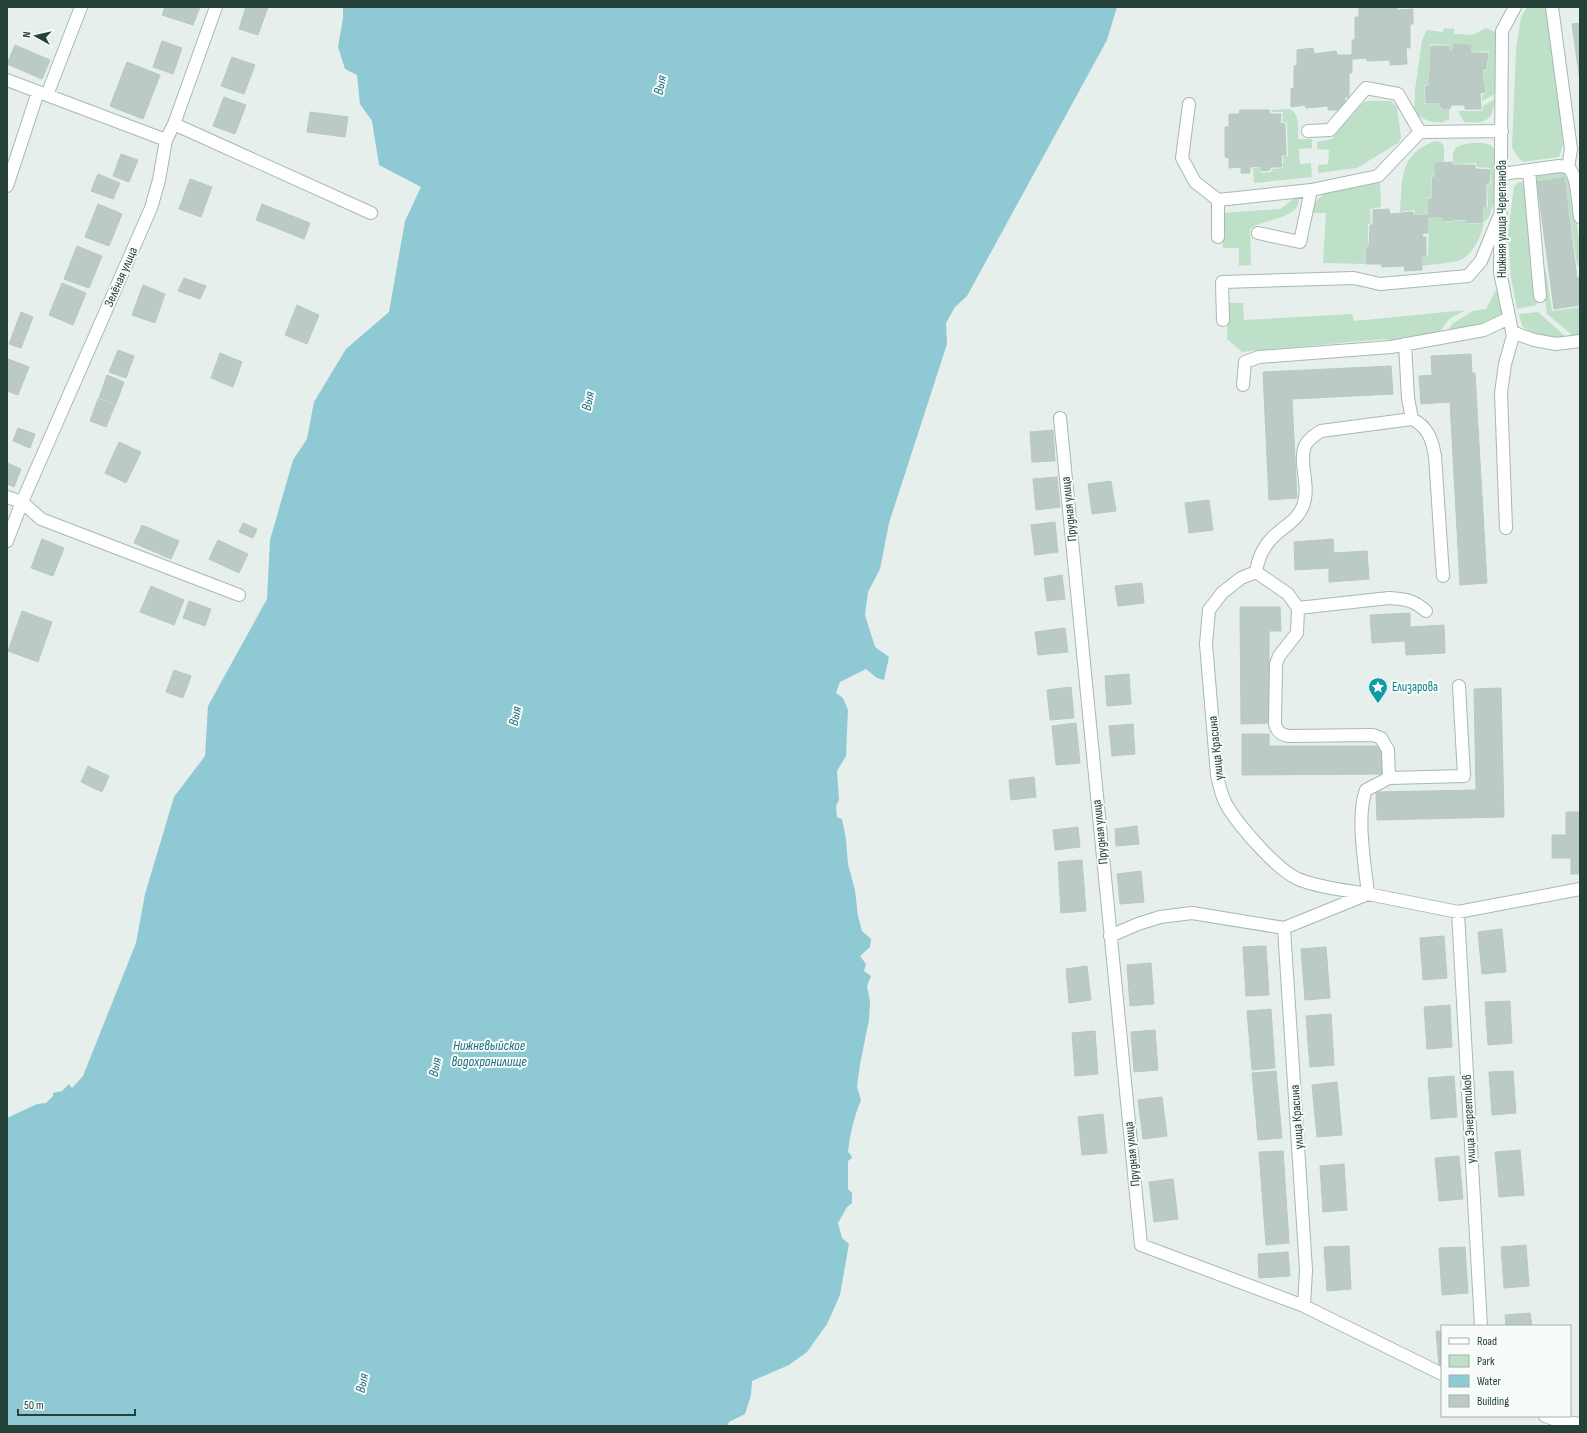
<svg xmlns="http://www.w3.org/2000/svg" width="1587" height="1433" viewBox="0 0 1587 1433" font-family="'Sofia Sans Condensed',sans-serif">
	<style>
		.green { fill: #bfe0c8 }
		.water { fill: #8ec9d4 }
		.building { fill: #bbcac4; stroke: #b8c9c2 }
		.lines { fill: none; stroke-linecap: round; stroke-linejoin: round }
		.minor-casing { stroke: #a8b8b2; stroke-width: 14 }
		.minor { stroke: #fff; stroke-width: 12 }
		.labels { text-anchor: middle; dominant-baseline: central; stroke-width: 4; stroke-linejoin: round; paint-order: stroke }
		.street-label { font-size: 13px; fill: #24423a; stroke: #f7fbf9 }
		.culture-label { font-size: 13px; fill: #0d838f; stroke: #f7fbf9; text-anchor: start }
		.water-label { font-size: 14px; font-style: italic; fill: #1c6f80; stroke: #f7fbf9 }
	</style>
	<rect width="100%" height="100%" fill="#e6efeb"/>
	<!-- green -->
	<path class="green" d="M1527,7H1550L1563,145L1559,157L1523,162L1517,156L1512,147L1516,49L1521,17Z
		M1444,28L1454,29V34L1472,35L1486,28L1495,32L1498,44L1495,94L1482,101V95L1486,93L1483,71L1487,70L1489,51L1472,52L1471,44H1454L1453,49H1450L1449,45L1430,44L1431,62H1429V85L1424,86L1425,104H1440V109H1449V119C1438,127 1423,120 1414,112L1415,90L1422,40L1427,30L1443,32Z
		M1495,99C1493,121 1485,124 1464,122L1458,111H1482L1483,106Z
		M1366,101H1391L1397,107L1401,138L1398,143L1357,168L1318,173V165L1328,164L1329,150L1317,149V142L1332,139L1355,109Z
		M1290,109C1300,114 1298,129 1298,139H1312V148L1299,149L1300,164L1311,163L1312,177L1254,183L1253,168L1261,167V173L1271,172L1272,169L1283,168V156H1288L1287,123L1282,122L1283,112H1272L1271,110Z
		M1435,141L1440,142L1444,146V160L1443,162H1435V175L1431,176V198H1427V214H1415L1414,210L1400,212C1403,178 1398,155 1435,141Z
		M1472,143H1483L1491,145L1498,154L1500,163L1494,203L1489,217L1484,222V208L1488,207L1487,185L1491,184L1490,168L1477,167L1476,163L1453,164C1452,146 1457,145 1472,143Z
		M1561,171L1567,175L1570,179L1580,245V265H1577L1564,178L1536,182L1538,198H1534V175Z
		M1378,181L1380,184L1381,207L1370,209L1371,223L1368,224V246L1365,247V264L1323,263L1326,213H1308L1309,209L1328,189Z
		M1527,181L1537,305L1517,309L1511,278L1508,233L1514,187L1517,183Z
		M1295,198L1299,200C1299,219 1262,219 1250,229L1251,265L1239,266V248H1223L1222,213L1280,209Z
		M1443,217V222L1466,220V224L1484,223C1481,237 1472,257 1457,261C1446,264 1433,264 1422,266V257L1428,256L1429,218Z
		M1546,271L1552,311L1580,307V335L1573,336L1547,314L1541,272Z
		M1498,291L1503,310L1501,317L1489,325L1446,334L1452,324L1473,311L1486,309L1495,292Z
		M1228,303H1243L1244,320L1352,314L1354,321L1466,310L1449,319L1438,334L1395,341L1384,339L1242,352L1227,339Z
		M1538,312L1566,337C1549,339 1536,337 1522,326L1519,314Z"/>
	<!-- water -->
	<path class="water" d="M343,7H1117L1107,40L967,296L955,307L946,323L947,344L889,523L880,569L868,592L865,615L875,647L889,657L884,680L877,678L866,669L840,682L836,693L843,698L848,710L846,756L837,771L839,800L836,806L837,817L842,819L846,839L848,864L855,890L858,916L862,931L871,939L870,947L860,956L866,964L864,971L871,976L867,986L870,1002L869,1020L860,1064L857,1087L861,1100C854,1117 850,1134 848,1152L851,1155L852,1158L848,1161V1189L852,1193V1203L847,1207L838,1223L842,1238L849,1244L840,1295L827,1324L807,1352L789,1365L752,1381L751,1395L745,1414L729,1422L727,1426H7V1118L37,1104L46,1103L53,1096V1093L62,1091L69,1084L72,1088L83,1076L136,943L145,894L174,797L205,756L208,706L267,599L270,540L293,460L307,439L314,402L346,349L389,312L405,221L421,187L379,165L372,121L360,104L357,75L345,69L338,47L343,18Z"/>
	<!-- building -->
	<path class="building" d="M165,7H200L193,25L162,15Z
		M246,7H268L258,35L239,29Z
		M1359,7H1397V10L1413,9V24H1410V48H1406L1407,64L1390,65V60L1367,61V58L1352,59V40H1355V17H1359Z
		M1580,23V81L1572,24Z
		M162,41L182,48L173,74L153,67Z
		M1454,44L1471,45V53H1488L1486,69L1482,70L1485,92L1480,93L1481,109H1465V105H1451L1450,109L1441,108L1440,103H1426L1425,87L1429,86L1431,46H1449V50H1453Z
		M15,45L50,60L42,79L7,64Z
		M1313,48L1314,54L1336,51L1337,55H1352V73H1349V97H1345V110H1328V106L1306,108L1305,105L1291,107V89L1294,88V66L1297,65V50Z
		M232,57L255,65L244,94L221,86Z
		M127,62L160,75L143,119L110,106Z
		M224,97L246,105L235,134L213,126Z
		M1240,110H1269L1270,114H1281L1280,123L1285,124L1286,155H1281L1282,167H1270V170L1262,171L1261,166L1250,167V173H1241V167L1229,168V158L1225,157V127H1229V114H1239Z
		M310,112L348,117L345,137L307,132Z
		M121,154L138,160L129,182L113,176Z
		M1452,162V165H1475V169L1490,170L1489,183L1486,184V207H1483V222L1466,223V219L1443,221V217H1428V199H1432V177H1435V163Z
		M98,174L120,183L113,199L91,191Z
		M1564,178L1577,278L1580,277V305L1554,309L1537,182Z
		M190,179L212,187L201,217L179,209Z
		M98,204L122,214L109,246L85,237Z
		M262,204L310,223L304,239L256,220Z
		M1389,209L1390,214L1413,212V215H1428V233H1423L1422,237H1426V256H1421L1422,270L1405,271L1404,266L1382,267L1381,264H1366V247H1369L1370,225H1373V210Z
		M77,246L102,256L89,288L64,279Z
		M184,278L206,286L200,299L178,291Z
		M62,283L86,293L73,325L49,315Z
		M143,285L165,294L155,323L132,315Z
		M297,305L319,315L307,344L285,335Z
		M21,312L33,317L21,348L9,344Z
		M118,350L134,356L126,378L109,372Z
		M220,353L242,362L233,387L211,378Z
		M1471,354L1472,373L1432,375L1431,356Z
		M8,359L29,367L18,395L7,391Z
		M1391,366L1393,394L1292,399L1297,498L1269,500L1263,372Z
		M1475,373L1487,583L1460,585L1450,402L1421,404L1419,376Z
		M107,375L124,382L116,404L99,398Z
		M98,399L115,405L106,427L90,421Z
		M18,428L35,434L30,448L13,441Z
		M1053,430L1055,461L1032,462L1030,432Z
		M119,442L141,452L126,483L105,473Z
		M7,463L21,469L14,487L7,484Z
		M1057,477L1060,507L1036,510L1033,479Z
		M1111,481L1116,511L1092,514L1088,484Z
		M1209,500L1213,530L1189,533L1185,503Z
		M1055,522L1058,552L1035,555L1031,525Z
		M243,523L257,529L253,538L239,532Z
		M142,525L179,541L171,559L134,543Z
		M42,539L64,548L53,576L31,568Z
		M1333,539L1334,553L1367,551L1369,579L1329,582V568L1295,570L1294,542Z
		M218,540L248,554L239,573L209,559Z
		M1062,575L1065,599L1047,601L1044,578Z
		M1142,583L1144,603L1118,606L1115,586Z
		M151,586L184,600L174,625L140,612Z
		M189,601L211,609L205,626L183,618Z
		M1240,607H1280L1281,631H1269V723L1241,724Z
		M22,611L52,622L38,662L8,651Z
		M1410,613V627L1444,625L1445,653L1406,655L1405,641L1372,643L1370,615Z
		M1065,628L1068,652L1038,655L1035,632Z
		M174,670L191,676L183,698L166,692Z
		M1129,674L1131,704L1107,706L1105,676Z
		M1071,687L1074,718L1050,720L1047,690Z
		M1501,688L1504,817L1377,820L1376,792L1476,790L1474,689Z
		M1076,723L1080,763L1056,765L1052,726Z
		M1133,724L1135,754L1112,756L1109,726Z
		M1242,734H1269V746H1382V774L1242,775Z
		M88,766L109,776L102,792L81,782Z
		M1034,777L1036,797L1011,800L1009,780Z
		M1566,812H1580V874H1571V858H1552V835H1566Z
		M1137,826L1139,844L1116,846L1115,829Z
		M1078,827L1080,847L1055,850L1053,830Z
		M1082,860L1086,911L1061,913L1058,862Z
		M1141,871L1144,902L1120,904L1117,874Z
		M1502,929L1506,972L1482,974L1478,932Z
		M1444,936L1447,978L1423,980L1420,938Z
		M1266,946L1269,995L1246,996L1243,947Z
		M1326,947L1330,998L1305,1000L1301,949Z
		M1151,963L1154,1004L1130,1006L1127,965Z
		M1087,966L1091,1000L1069,1003L1066,969Z
		M1510,1001L1512,1043L1488,1045L1485,1002Z
		M1450,1005L1452,1047L1427,1049L1424,1007Z
		M1271,1009L1275,1068L1252,1070L1247,1011Z
		M1331,1014L1334,1065L1310,1067L1306,1016Z
		M1155,1030L1158,1070L1134,1072L1131,1032Z
		M1095,1031L1098,1074L1075,1076L1072,1033Z
		M1276,1071L1282,1138L1258,1140L1252,1073Z
		M1513,1071L1516,1113L1492,1115L1489,1072Z
		M1454,1076L1457,1117L1431,1119L1428,1078Z
		M1337,1082L1342,1135L1317,1137L1312,1085Z
		M1162,1097L1167,1136L1143,1139L1138,1100Z
		M1103,1114L1107,1153L1082,1155L1078,1117Z
		M1520,1150L1524,1195L1499,1197L1495,1152Z
		M1283,1151L1289,1243L1266,1245L1259,1152Z
		M1459,1156L1463,1199L1439,1201L1435,1158Z
		M1344,1164L1347,1210L1323,1212L1320,1166Z
		M1173,1179L1178,1219L1154,1222L1149,1182Z
		M1526,1245L1529,1286L1504,1288L1501,1247Z
		M1349,1246L1351,1289L1327,1291L1324,1247Z
		M1465,1247L1468,1293L1442,1295L1439,1248Z
		M1288,1252L1290,1276L1259,1278L1258,1254Z
		M1530,1313L1532,1326H1506L1505,1315Z
		M1436,1331H1442V1367H1439Z"/>
	<g class="lines">
		<!-- minor casing -->
		<g class="minor-casing">
			<path id="minor" d="M1552,7L1571,149L1568,168
				M7,80L166,140
				M47,95L81,7
				M1189,104L1182,158L1195,182L1218,200V237
				M174,124L371,213
				M1308,131L1330,130L1366,88L1398,94L1420,132
				M1529,170L1540,296
				M1502,174L1559,166C1562,166 1566,167 1568,168C1578,174 1578,206 1580,217
				M7,186L38,92
				M1218,200L1311,190L1378,176L1420,132L1502,131
				M1258,233L1300,242L1311,190
				M1223,320L1222,282L1354,278L1380,284L1468,276L1481,261L1498,219
				M1512,332L1534,340L1556,344L1580,341
				M1243,385L1245,362L1259,357L1391,347L1484,330L1509,318
				M1060,418L1141,1245L1304,1306L1442,1374
				M1412,419C1428,427 1432,439 1435,456L1443,576
				M7,497L22,502L41,519L239,595
				M1506,528L1501,393L1505,364L1513,336L1500,272L1502,31L1515,7
				M7,541L22,502L151,208L159,180L166,140L174,124L216,7
				M1256,572L1288,594L1298,608L1297,633L1279,656L1276,664L1275,724C1277,732 1281,735 1289,736L1373,735L1381,738L1388,750L1389,778L1366,790C1356,816 1365,865 1368,894C1345,890 1320,888 1298,879C1277,870 1238,825 1226,804C1221,795 1219,785 1217,775L1206,644L1209,610L1222,593L1241,578L1256,572C1258,558 1263,547 1273,537C1284,526 1297,521 1303,506C1311,486 1298,463 1305,446C1308,439 1315,435 1321,431L1412,419L1408,398L1405,344
				M1298,608L1389,598C1406,599 1413,600 1426,611
				M1389,778L1464,776L1459,686
				M1458,912L1481,1326
				M1284,928L1306,1270L1304,1306
				M1110,936L1138,924L1160,917L1192,913L1284,928L1368,894L1458,912L1580,889
				M1545,1416L1559,1421L1580,1424"/>
		</g>
		<!-- minor -->
		<use href="#minor" class="minor"/>
	</g>
	<!-- icons -->
	<defs>
		<g id="sight-pin" transform="scale(1)"><path d="M0 17L-7.5 6A9.5 9.5 0 1 1 7.5 6Z" fill="#0f9aa8" stroke="#f7fbf9"/><path d="M0-6L1.8-2.2L6-1.7L2.9 1.2L3.7 5.4L0 3.3L-3.7 5.4L-2.9 1.2L-6-1.7L-1.8-2.2Z" fill="#fff"/></g>
	</defs>
	<g fill-rule="evenodd">
		<use href="#sight-pin" x="1378" y="687"/>
	</g>
	<g class="labels">
		<!-- street labels -->
		<g class="street-label">
			<text transform="translate(1502 219) rotate(-90)">Нижняя улица Черепанова</text>
			<text transform="translate(121 277) rotate(-66)">Зелёная улица</text>
			<text transform="translate(1069 509) rotate(-96)">Прудная улица</text>
			<text transform="translate(1216 748) rotate(-96)">улица Красина</text>
			<text transform="translate(1100 832) rotate(-96)">Прудная улица</text>
			<text transform="translate(1297 1117) rotate(-94)">улица Красина</text>
			<text transform="translate(1469 1119) rotate(-93)">улица Энергетиков</text>
			<text transform="translate(1132 1154) rotate(-96)">Прудная улица</text>
		</g>
		<!-- culture labels -->
		<g class="culture-label">
			<text x="1392" y="687">Елизарова</text>
		</g>
		<!-- water labels -->
		<g class="water-label">
			<text transform="translate(660 85) rotate(-77)">Выя</text>
			<text transform="translate(588 401) rotate(-77)">Выя</text>
			<text transform="translate(515 716) rotate(-77)">Выя</text>
			<text x="489" y="1045">Нижневыйское<tspan x="489" dy="16">водохранилище</tspan></text>
			<text transform="translate(435 1067) rotate(-77)">Выя</text>
			<text transform="translate(362 1383) rotate(-77)">Выя</text>
		</g>
	</g>
	<!-- border -->
	<rect width="1587" height="1433" fill="none" stroke="#24423a" stroke-width="16"/>
	<!-- legend -->
	<rect x="1441" y="1325" width="130" height="92" fill="#f7fbf9" stroke="#a3b1ad"/>
	<rect x="1449" y="1338" width="20" height="6" fill="#ffffff" stroke="#a3b1ad"/>
	<text x="1477" y="1345" font-size="12" fill="#24423a">Road</text>
	<rect x="1449" y="1355" width="20" height="12" fill="#bfe0c8" stroke="#a3b1ad"/>
	<text x="1477" y="1365" font-size="12" fill="#24423a">Park</text>
	<rect x="1449" y="1375" width="20" height="12" fill="#8ec9d4" stroke="#a3b1ad"/>
	<text x="1477" y="1385" font-size="12" fill="#24423a">Water</text>
	<rect x="1449" y="1395" width="20" height="12" fill="#bbcac4" stroke="#a3b1ad"/>
	<text x="1477" y="1405" font-size="12" fill="#24423a">Building</text>
	<!-- north arrow -->
	<g transform="translate(36 36) rotate(278)" stroke="#f7fbf9" stroke-width="3" paint-order="stroke">
	<path d="M0-3L7 15L0 10L-7 15Z" fill="#24423a"/>
	<text y="-6" font-size="11" font-weight="bold" text-anchor="middle" fill="#24423a">N</text>
	</g>
	<!-- scale -->
	<path d="M18 1409v6h117v-6" fill="none" stroke="#24423a" stroke-width="2"/>
	<text x="24" y="1409" font-size="12" fill="#24423a" stroke="#f7fbf9" stroke-width="3" paint-order="stroke">50 m</text>
</svg>
